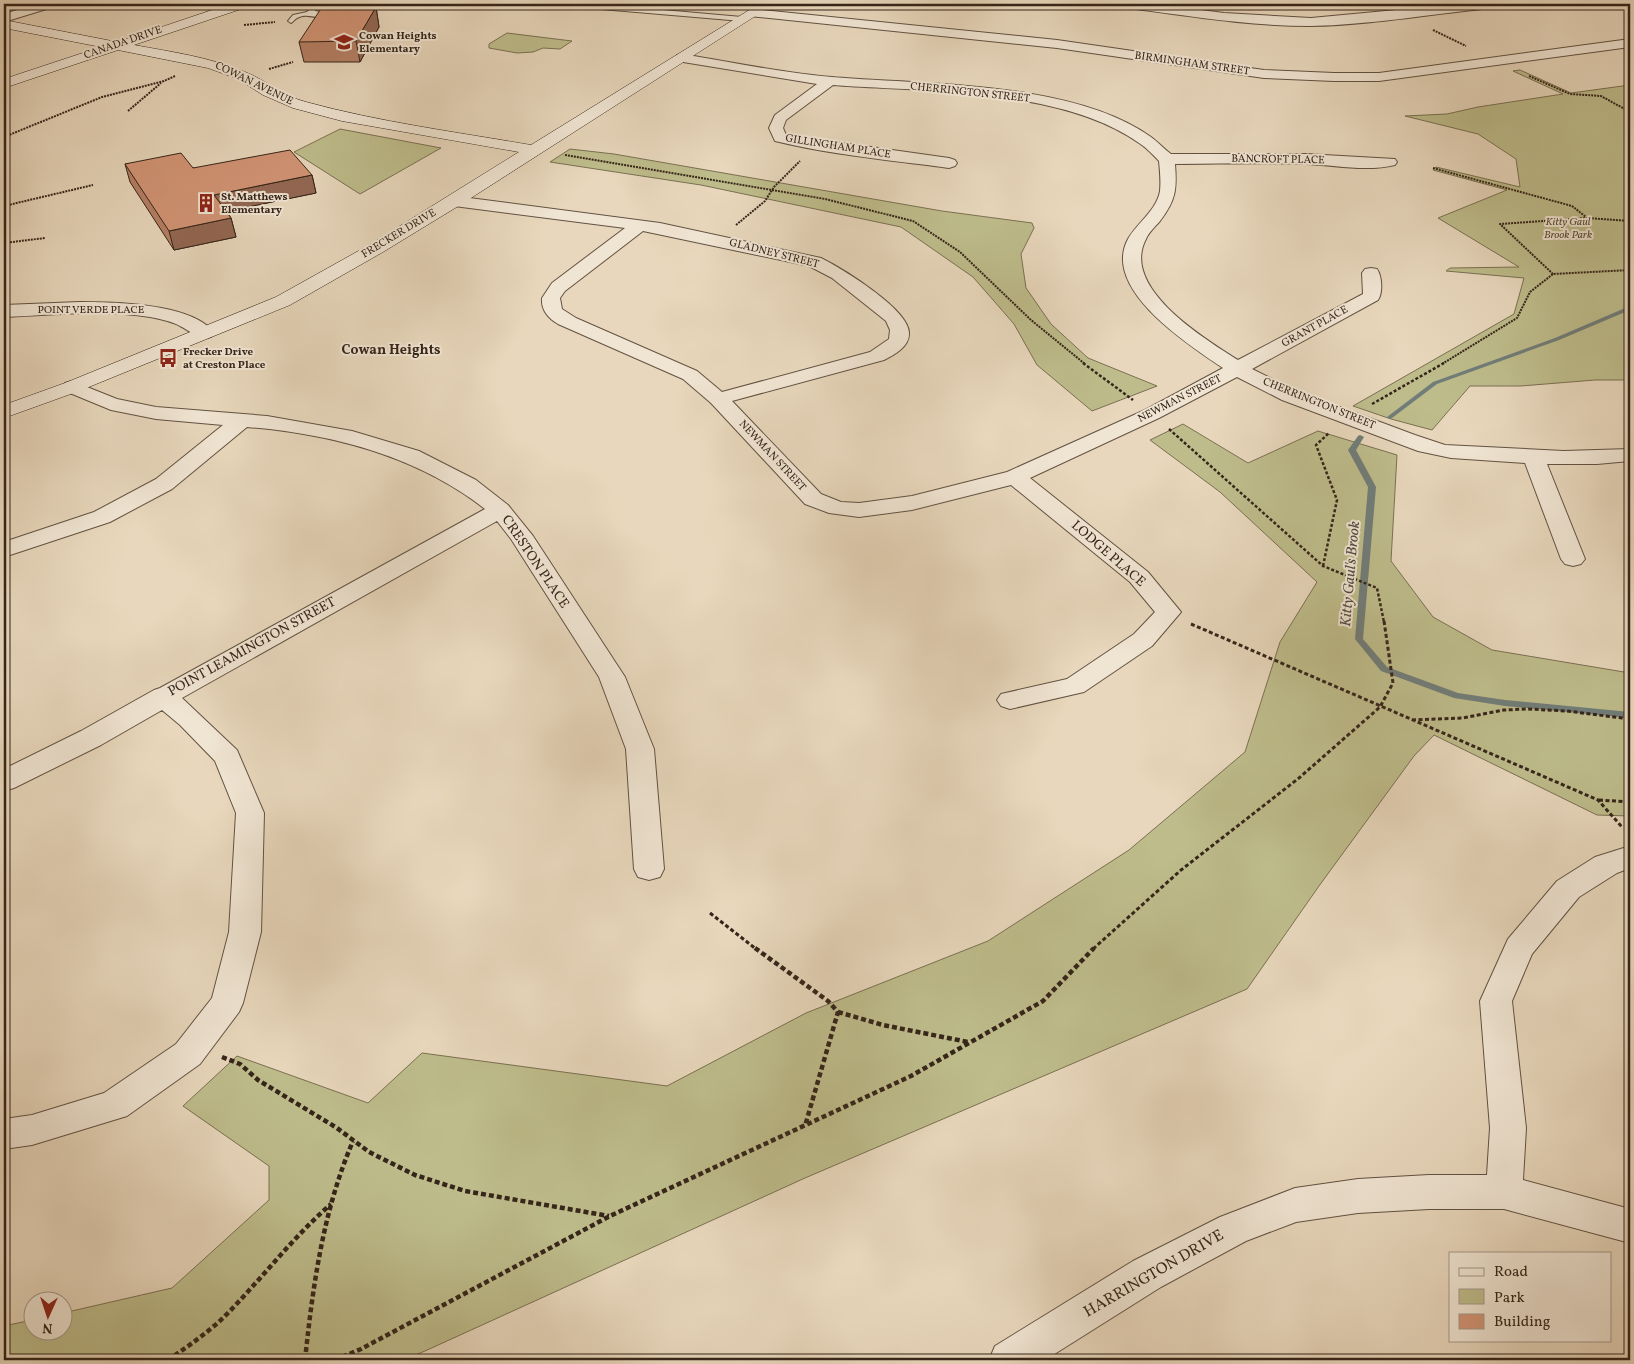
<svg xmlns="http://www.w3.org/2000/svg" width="1634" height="1364" viewBox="0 0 1634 1364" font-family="Vollkorn,serif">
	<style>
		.green { fill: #bebc8b; stroke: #7a7052 }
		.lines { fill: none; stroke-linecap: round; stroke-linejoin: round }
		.stream { fill: #717d79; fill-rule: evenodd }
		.lane-casing { stroke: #625242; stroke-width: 2 }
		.street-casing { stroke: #625242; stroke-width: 2 }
		.secondary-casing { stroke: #35251a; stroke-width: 1 }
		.path-far3 { stroke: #35251a; stroke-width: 2; stroke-dasharray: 2 1; stroke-linecap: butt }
		.path-far2 { stroke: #35251a; stroke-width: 2.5; stroke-dasharray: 3 2; stroke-linecap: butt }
		.path-far1 { stroke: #35251a; stroke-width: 3; stroke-dasharray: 4 2.5; stroke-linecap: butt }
		.path { stroke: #35251a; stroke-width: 4.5; stroke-dasharray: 5 3; stroke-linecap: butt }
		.lane { fill: #f0e5d3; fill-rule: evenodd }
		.street { fill: #f0e5d3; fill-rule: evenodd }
		.secondary { fill: #f0e5d3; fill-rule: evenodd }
		.wall { fill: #b58065; stroke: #35251a }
		.shaded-wall { fill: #936853; stroke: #35251a }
		.building { fill: #d29576; stroke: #35251a }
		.labels { text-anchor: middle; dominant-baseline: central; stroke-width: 4; stroke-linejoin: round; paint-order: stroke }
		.far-poi-label { font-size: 11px; font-weight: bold; fill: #35251a; stroke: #f0e5d3; text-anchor: start }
		.far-street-label { font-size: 11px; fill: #35251a; stroke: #f0e5d3 }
		.far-park-label { font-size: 11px; font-style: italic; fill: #574b36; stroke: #f0e5d3 }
		.far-quarter-label { font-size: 14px; font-weight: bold; fill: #35251a; stroke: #f0e5d3 }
		.street-label { font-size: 14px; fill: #35251a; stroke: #f0e5d3 }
		.water-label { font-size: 15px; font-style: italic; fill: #4e4a42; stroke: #f0e5d3 }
		.near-street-label { font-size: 16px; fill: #35251a; stroke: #f0e5d3 }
	</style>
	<rect width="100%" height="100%" fill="#e8d7bc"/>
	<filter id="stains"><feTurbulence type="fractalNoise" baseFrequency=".004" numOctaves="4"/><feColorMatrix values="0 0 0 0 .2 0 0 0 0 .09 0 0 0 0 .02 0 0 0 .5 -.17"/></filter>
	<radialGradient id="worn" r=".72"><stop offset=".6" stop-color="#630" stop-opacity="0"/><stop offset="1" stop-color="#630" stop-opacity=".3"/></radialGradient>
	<!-- green -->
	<path class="green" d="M507,33L572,41L560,49L543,48L533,52L517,53L489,48V44Z
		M1520,70L1571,93L1630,85V380H1595L1521,386H1470L1432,430L1391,419L1353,406L1514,314L1524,278L1446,271L1450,268L1519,267L1438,218L1507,190L1433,170L1436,167L1520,187L1516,159L1478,134L1405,116L1447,114L1478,107L1563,94L1513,71Z
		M340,129L441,148L360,194L294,152Z
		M570,149L614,154L942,211L1032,223L1034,228L1021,254L1026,288L1051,324L1088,358L1157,386L1092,411L1037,365L1014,324L973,277L901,227L701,185L550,162Z
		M1183,424L1248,463L1318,431L1397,455L1391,561L1433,617L1492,650L1630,673V816L1597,815L1434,735L1414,756L1319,886L1247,989L805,1178L425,1351L403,1360H4V1326L32,1320V1332H62L63,1313L172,1288L269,1200V1166L183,1106L237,1056L368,1103L422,1053L667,1086L806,1013L988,941L1129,850L1245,752L1280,642L1317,582L1220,492L1150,440Z"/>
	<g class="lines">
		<!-- stream -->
		<path class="stream" d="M1630,306V310L1559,340L1437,384L1392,418L1390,419L1387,417L1433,382L1555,338Z
			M1360,435L1364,437L1356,450L1376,487L1363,639L1387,667L1458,693L1505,700L1630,712V718L1505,706L1454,698L1381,671L1355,639L1368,487L1348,450L1358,436Z"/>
		<!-- lane casing -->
		<g class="lane-casing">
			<path id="lane" d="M315,4H321L315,11L320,12L319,15H335L338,17C326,24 310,11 297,18C295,19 293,22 291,23L288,21L293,15L307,12Z
				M595,4L742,17L745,19L742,21L601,9Z"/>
		</g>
		<!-- street casing -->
		<g class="street-casing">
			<path id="street" d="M37,4H55L53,7L4,22V14Z
				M1123,4H1154L1224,13L1311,18L1460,4H1497L1491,8C1431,14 1370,25 1310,26C1249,26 1189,16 1129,8Z
				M753,9L1057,40L1264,70L1334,73H1379L1630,39V47L1379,81H1334L1264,78L1057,48L749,16L747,13Z
				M682,54C732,62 782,73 832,77C925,85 1073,81 1151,137C1158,142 1164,149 1171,154H1306L1395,159L1397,162L1395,165C1366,172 1335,165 1306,164C1263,162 1219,164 1175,164C1177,189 1176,200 1160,221C1155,227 1149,232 1146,239C1120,288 1205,339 1238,360L1363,294L1362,273L1365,269L1371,268L1377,269C1382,276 1383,293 1378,300L1252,369L1297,391L1415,435L1445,445L1564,451L1630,449V461L1597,464H1547L1585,559L1581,564L1573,566L1565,564L1561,559L1525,463L1451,458L1418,451L1282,400L1237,377L1159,418L1030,478L1148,572L1181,612L1152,646L1084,692L1010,709L1001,706L997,700L1001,694L1067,679L1134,634L1155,612L1130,582L1011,485L912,510L859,517L829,513L805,504L711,403L683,379L558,324C548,318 541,310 542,298L552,283L625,228L454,206L448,204L446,201L448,198L454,196L660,223L821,258C841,268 911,310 909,334C909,347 894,355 884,360L732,401L821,494L841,502L859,503L912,496L1007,472L1145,410L1223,368C1189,345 1101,289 1128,239C1137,223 1157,210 1160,191C1161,181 1160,171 1159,161C1153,155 1147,148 1139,143C1062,88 925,92 833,85L786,120L783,128L786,135L949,158L955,160L957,163L955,166L949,168C891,160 831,155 775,141L769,128L775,115L817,84L677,61L675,58L677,55ZM643,231L809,266L832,278L886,321L890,330L889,339L870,352L722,392L697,371L576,318L562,309L560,298L565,291Z
				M80,302C113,302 193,303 214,333L211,337C197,340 191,331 180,326C171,321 160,319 150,317C102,309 53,315 4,317V305Z
				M72,381L117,399L156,407L267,416L352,431L419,451L476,480L508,505L533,536L625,677L654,749L664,869L660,877L649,880L638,877L634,869L626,749L599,677L511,539L497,521L182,698L237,750L264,813L261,932L243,1003L239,1012L200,1064L127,1116L32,1145L4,1149V1119L32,1115L104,1093L176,1044L212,998L229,932L236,813L215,761L180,725L162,710L101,745L14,788L4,791V769L81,731L154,690L160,688L485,509C417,456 332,434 247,427L172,489L110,522L4,557V542L94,512L156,479L223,425L156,419L111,410L65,391L62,387L65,383Z
				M1630,846V868L1617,873L1579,897L1532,954L1512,1001L1526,1128L1523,1180L1630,1209V1243L1504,1209H1429L1358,1213L1296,1222L1246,1241L1161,1287L1045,1360H989L995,1346L1133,1261L1220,1217L1295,1188L1358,1179L1429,1175H1487L1490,1128L1480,1001L1508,939L1557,881L1595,857Z"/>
		</g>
		<!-- secondary casing -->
		<g class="secondary-casing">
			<path id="secondary" d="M230,4H248L247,7L134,45C172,52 209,57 245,72C266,80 282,96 306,102C379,122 456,132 531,145L759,4H774L460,205L383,252L290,305L79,391L4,418V405L65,383L276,297L371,244L519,152L342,121L293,108L263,95L238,79L208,68L118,50L4,88V79L101,47L4,28V20L117,42Z"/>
		</g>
		<!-- path-far3 -->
		<path class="path-far3" d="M244,25L275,22
			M1433,30L1466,46
			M269,69L293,62
			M1529,76L1570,94L1601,96L1630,112
			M128,111L161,83
			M4,137L102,97L164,81L175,76
			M565,155L825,199L913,221L960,252L1031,320L1085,364
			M1433,168L1572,206L1586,217
			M4,206L93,185
			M736,225L765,201L774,187L800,161
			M4,243L45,238
			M1553,274L1500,224L1587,218L1630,221
			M1442,364L1517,318L1530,292L1553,274L1630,270"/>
		<!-- path-far2 -->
		<path class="path-far2" d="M1083,363L1133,400
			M1372,404L1444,363
			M1169,429L1323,566L1377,588L1384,622
			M1323,566L1337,500L1316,445L1329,433"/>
		<!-- path-far1 -->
		<path class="path-far1" d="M1191,624L1598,800L1622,827
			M1412,720L1463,718L1504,710L1528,709L1567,711L1622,718L1630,721
			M1599,800L1630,802
			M710,913L756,949
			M1093,949L1181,870L1299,778L1380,707L1393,683L1384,621"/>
		<!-- path -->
		<path class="path" d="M755,948L828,1001L838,1012L805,1126
			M838,1012L883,1025L968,1042
			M222,1057L240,1064L258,1080L337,1128L369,1152L415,1175L465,1191L609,1216
			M168,1360C187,1347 206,1334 223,1318C260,1281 291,1239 331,1204
			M305,1360C313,1285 323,1211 353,1141
			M335,1360L361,1349L610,1216L911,1076L1043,1001L1094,948"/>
		<!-- lane -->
		<use href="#lane" class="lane"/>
		<!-- street -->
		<use href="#street" class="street"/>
		<!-- secondary -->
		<use href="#secondary" class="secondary"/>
	</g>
	<!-- wall -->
	<path class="wall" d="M376,7L379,27L360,62H304L299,42Z
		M125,164L312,175L316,193L226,211L231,218L236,237L174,250L130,182Z"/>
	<!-- shaded-wall -->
	<path class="shaded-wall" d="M376,7L379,27L360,62L356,41Z
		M312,175L316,193L219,213L214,195Z
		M231,218L236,237L174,250L169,231Z"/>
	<!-- building -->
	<path class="building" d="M322,7H376L356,41L299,42Z
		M290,150L312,175L214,195L231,218L169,231L125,164L181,153L193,168Z"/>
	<!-- icons -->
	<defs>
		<g id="school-bare" transform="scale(1.5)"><path d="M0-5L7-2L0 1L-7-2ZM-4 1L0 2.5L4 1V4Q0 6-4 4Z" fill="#8f2418" stroke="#f0e5d3" stroke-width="2.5" paint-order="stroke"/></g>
		<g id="building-bare" transform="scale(1.5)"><path d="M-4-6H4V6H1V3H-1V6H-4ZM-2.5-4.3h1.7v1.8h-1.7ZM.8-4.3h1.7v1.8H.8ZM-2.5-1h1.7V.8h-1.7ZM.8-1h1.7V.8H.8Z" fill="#8f2418" stroke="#f0e5d3" stroke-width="2.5" paint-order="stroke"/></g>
		<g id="bus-bare" transform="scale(1.5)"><path d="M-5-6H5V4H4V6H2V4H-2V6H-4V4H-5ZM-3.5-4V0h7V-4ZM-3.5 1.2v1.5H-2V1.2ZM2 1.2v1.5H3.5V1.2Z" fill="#8f2418" stroke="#f0e5d3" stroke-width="2.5" paint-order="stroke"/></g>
	</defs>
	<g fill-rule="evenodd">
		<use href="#school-bare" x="344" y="42"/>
		<use href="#building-bare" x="206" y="203"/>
		<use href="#bus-bare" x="168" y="358"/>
	</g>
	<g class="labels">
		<!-- far-poi labels -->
		<g class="far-poi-label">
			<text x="359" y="36">Cowan Heights<tspan x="359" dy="13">Elementary</tspan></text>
			<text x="221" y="197">St. Matthews<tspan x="221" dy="13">Elementary</tspan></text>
			<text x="183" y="352">Frecker Drive<tspan x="183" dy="13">at Creston Place</tspan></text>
		</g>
		<!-- far-street labels -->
		<g class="far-street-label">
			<text transform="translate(123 43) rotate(-19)">CANADA DRIVE</text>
			<text transform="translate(1192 64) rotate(8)">BIRMINGHAM STREET</text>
			<text transform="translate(254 84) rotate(26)">COWAN AVENUE</text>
			<text transform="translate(970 93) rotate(6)">CHERRINGTON STREET</text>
			<text transform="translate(838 147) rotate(9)">GILLINGHAM PLACE</text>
			<text transform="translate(1278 160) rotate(1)">BANCROFT PLACE</text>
			<text transform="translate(399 234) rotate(-31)">FRECKER DRIVE</text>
			<text transform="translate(774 254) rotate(14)">GLADNEY STREET</text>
			<text x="91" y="310">POINT VERDE PLACE</text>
			<text transform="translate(1315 327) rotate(-29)">GRANT PLACE</text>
			<text transform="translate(1180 399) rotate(-27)">NEWMAN STREET</text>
			<text transform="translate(1319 404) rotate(22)">CHERRINGTON STREET</text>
			<text transform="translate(772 456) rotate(47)">NEWMAN STREET</text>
		</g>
		<!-- far-park labels -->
		<g class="far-park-label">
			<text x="1568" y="222">Kitty Gaul<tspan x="1568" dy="13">Brook Park</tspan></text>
		</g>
		<!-- far-quarter labels -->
		<g class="far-quarter-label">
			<text x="391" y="350">Cowan Heights</text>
		</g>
		<!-- street labels -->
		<g class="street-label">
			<text transform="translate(1108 554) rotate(41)">LODGE PLACE</text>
			<text transform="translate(535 562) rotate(56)">CRESTON PLACE</text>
			<text transform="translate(252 647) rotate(-29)">POINT LEAMINGTON STREET</text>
		</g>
		<!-- water labels -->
		<g class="water-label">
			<text transform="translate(1351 574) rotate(-85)">Kitty Gaul's Brook</text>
		</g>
		<!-- near-street labels -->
		<g class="near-street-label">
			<text transform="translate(1154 1274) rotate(-30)">HARRINGTON DRIVE</text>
		</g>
	</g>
	<!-- margin -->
	<rect width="1634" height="1364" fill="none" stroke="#e8d7bc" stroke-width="20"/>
	<rect x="5" y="5" width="1624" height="1354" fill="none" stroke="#35251a" stroke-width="2.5"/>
	<rect x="10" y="10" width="1614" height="1344" fill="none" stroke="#35251a"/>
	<!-- legend -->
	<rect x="1449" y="1252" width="162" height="90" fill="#f0e5d3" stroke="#a59889"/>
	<rect x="1459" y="1268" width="25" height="8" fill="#f0e5d3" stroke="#a59889"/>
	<text x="1494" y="1276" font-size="15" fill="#35251a">Road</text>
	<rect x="1459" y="1289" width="25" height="15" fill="#bebc8b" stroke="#a59889"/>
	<text x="1494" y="1302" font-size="15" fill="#35251a">Park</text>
	<rect x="1459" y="1314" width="25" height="15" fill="#d29576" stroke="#a59889"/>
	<text x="1494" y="1326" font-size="15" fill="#35251a">Building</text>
	<!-- north arrow -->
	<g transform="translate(48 1316) rotate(183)"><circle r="24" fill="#f0e5d3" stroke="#a59889"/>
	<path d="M0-4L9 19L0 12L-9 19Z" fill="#8f2418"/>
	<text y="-8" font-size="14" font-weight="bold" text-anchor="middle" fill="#35251a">N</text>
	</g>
	<rect width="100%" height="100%" filter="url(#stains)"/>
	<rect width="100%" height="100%" fill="url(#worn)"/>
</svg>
